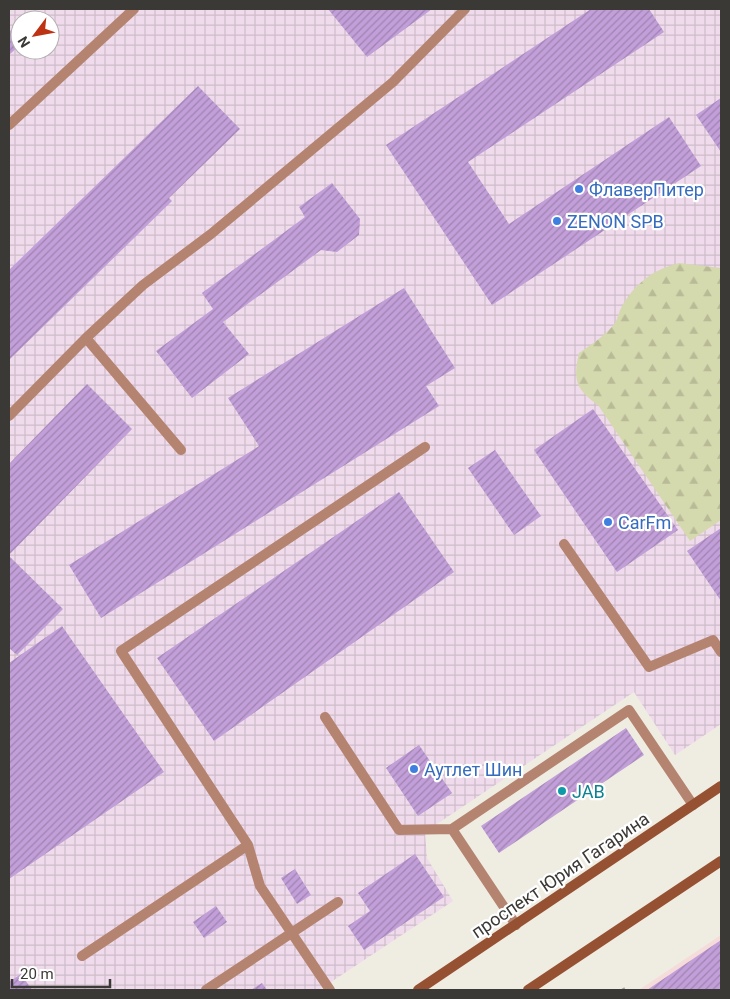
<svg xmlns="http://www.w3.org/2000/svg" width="730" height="999" viewBox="0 0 730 999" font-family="Roboto,sans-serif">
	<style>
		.commercial { fill: #f6dbdb }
		.industrial { fill: url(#industrial-grid); fill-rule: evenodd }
		.forest { fill: url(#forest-firs) }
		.building { fill: url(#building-hatch) }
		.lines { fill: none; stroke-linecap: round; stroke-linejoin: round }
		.path { stroke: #a5a39b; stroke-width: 3; stroke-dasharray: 4 4; stroke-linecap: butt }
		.lane { stroke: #b58470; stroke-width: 10 }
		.secondary { stroke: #965133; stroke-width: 10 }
		.shop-dot { fill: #3f7fe0; stroke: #fff; stroke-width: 2 }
		.culture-dot { fill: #0f9aa8; stroke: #fff; stroke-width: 2 }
		.labels { text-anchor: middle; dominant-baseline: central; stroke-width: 4.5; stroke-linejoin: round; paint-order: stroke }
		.shop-label { font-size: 18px; fill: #366cbe; stroke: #fff; text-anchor: start }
		.culture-label { font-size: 18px; fill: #0d838f; stroke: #fff; text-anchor: start }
		.street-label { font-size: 18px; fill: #3b3935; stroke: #fff }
	</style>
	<defs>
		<pattern id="industrial-grid" width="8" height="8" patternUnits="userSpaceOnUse" patternTransform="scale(1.25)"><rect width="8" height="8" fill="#efdbeb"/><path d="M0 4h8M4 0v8" fill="none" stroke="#cebdca"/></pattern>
		<pattern id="forest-firs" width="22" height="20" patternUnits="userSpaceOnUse" patternTransform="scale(1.25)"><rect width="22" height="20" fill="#d5d9ae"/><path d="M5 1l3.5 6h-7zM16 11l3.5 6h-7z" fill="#b8bb96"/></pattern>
		<pattern id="building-hatch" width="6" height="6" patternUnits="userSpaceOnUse" patternTransform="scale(1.25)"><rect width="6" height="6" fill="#c29fd9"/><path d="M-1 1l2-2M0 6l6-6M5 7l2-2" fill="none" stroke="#9f83b1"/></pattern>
	</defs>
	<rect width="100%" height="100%" fill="#efece2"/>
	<!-- commercial -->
	<path class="commercial" d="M721,935V990H639Z"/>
	<!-- industrial -->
	<path class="industrial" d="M9,9H721V724L675,755L634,692L425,832L427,858L453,901L319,990H9ZM20,20H50V50H20Z"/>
	<!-- forest -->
	<path class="forest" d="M679,263L721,268V520L690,541L598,405C575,389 573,379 579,353C592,344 605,336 615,323C618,318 619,311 622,306C636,283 652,270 679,263Z"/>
	<!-- building -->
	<path class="building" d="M328,9H432L367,57Z
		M591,9H649L664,32L468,162L509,224L669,117L701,166L492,305L386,145Z
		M9,29L20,41V45L9,55Z
		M198,86L240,129L169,198L172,201L9,360V270Z
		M721,98V152L696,115Z
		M332,183L360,219L359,235L337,252L321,250L223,322L249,354L192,398L156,351L213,309L202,293L305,217L299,207Z
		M404,288L455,368L426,386L439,406L101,618L69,565L259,446L228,398Z
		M87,384L132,429L9,555V464Z
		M593,409L678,530L617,572L534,450Z
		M495,450L541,516L514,535L468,468Z
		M399,492L454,572L214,741L157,658Z
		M721,528V601L687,551Z
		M9,556L63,609L17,655L9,648Z
		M62,626L164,772L9,879V663Z
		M626,728L644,755L499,853L481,826Z
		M419,745L452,793L418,816L386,768Z
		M415,854L444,897L364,950L348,926L370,911L358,893Z
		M295,869L311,895L297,904L281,878Z
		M216,906L227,922L204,938L193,922Z
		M721,940V990H647Z
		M21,974L32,990H9V982Z
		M262,983L267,990H251Z"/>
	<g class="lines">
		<!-- path -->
		<path class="path" d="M623,988L624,990"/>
		<!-- lane -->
		<path class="lane" d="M9,125L134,9
			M86,338L181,450
			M9,416L86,338L143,285L211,234L393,82L465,9
			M564,544L649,667L713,640L721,652
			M325,717L399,830L452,829
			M516,925L452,829L629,710L693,805
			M82,956L248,845
			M206,990L338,902
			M330,990L260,886L248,845L121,651L425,447"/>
		<!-- secondary -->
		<path class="secondary" d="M418,990L721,786
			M528,990L721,861"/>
	</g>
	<!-- markers -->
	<g class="shop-dot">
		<circle cx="579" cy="189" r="5"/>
		<circle cx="557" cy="221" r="5"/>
		<circle cx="608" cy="522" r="5"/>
		<circle cx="414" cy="769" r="5"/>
	</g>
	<circle class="culture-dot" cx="562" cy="791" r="5"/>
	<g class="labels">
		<!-- shop labels -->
		<g class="shop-label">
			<text x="589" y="189">ФлаверПитер</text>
			<text x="567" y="221">ZENON SPB</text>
			<text x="618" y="522">CarFm</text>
			<text x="424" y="769">Аутлет Шин</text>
		</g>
		<!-- culture labels -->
		<g class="culture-label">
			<text x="572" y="791">JAB</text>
		</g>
		<!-- street labels -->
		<g class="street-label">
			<text transform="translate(560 875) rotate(-34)">проспект Юрия Гагарина</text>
		</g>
	</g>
	<!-- border -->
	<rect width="730" height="999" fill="none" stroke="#3b3935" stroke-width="20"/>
	<!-- north arrow -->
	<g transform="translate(35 35) rotate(238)"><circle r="24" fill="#ffffff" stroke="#b1b0ae"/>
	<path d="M0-4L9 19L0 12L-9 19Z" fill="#bd3212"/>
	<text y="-8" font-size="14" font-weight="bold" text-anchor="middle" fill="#3b3935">N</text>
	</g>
	<!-- scale -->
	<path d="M12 979v8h98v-8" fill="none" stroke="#3b3935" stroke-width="2.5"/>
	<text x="20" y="979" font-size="15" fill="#3b3935" stroke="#ffffff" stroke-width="4" paint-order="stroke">20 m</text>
</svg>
